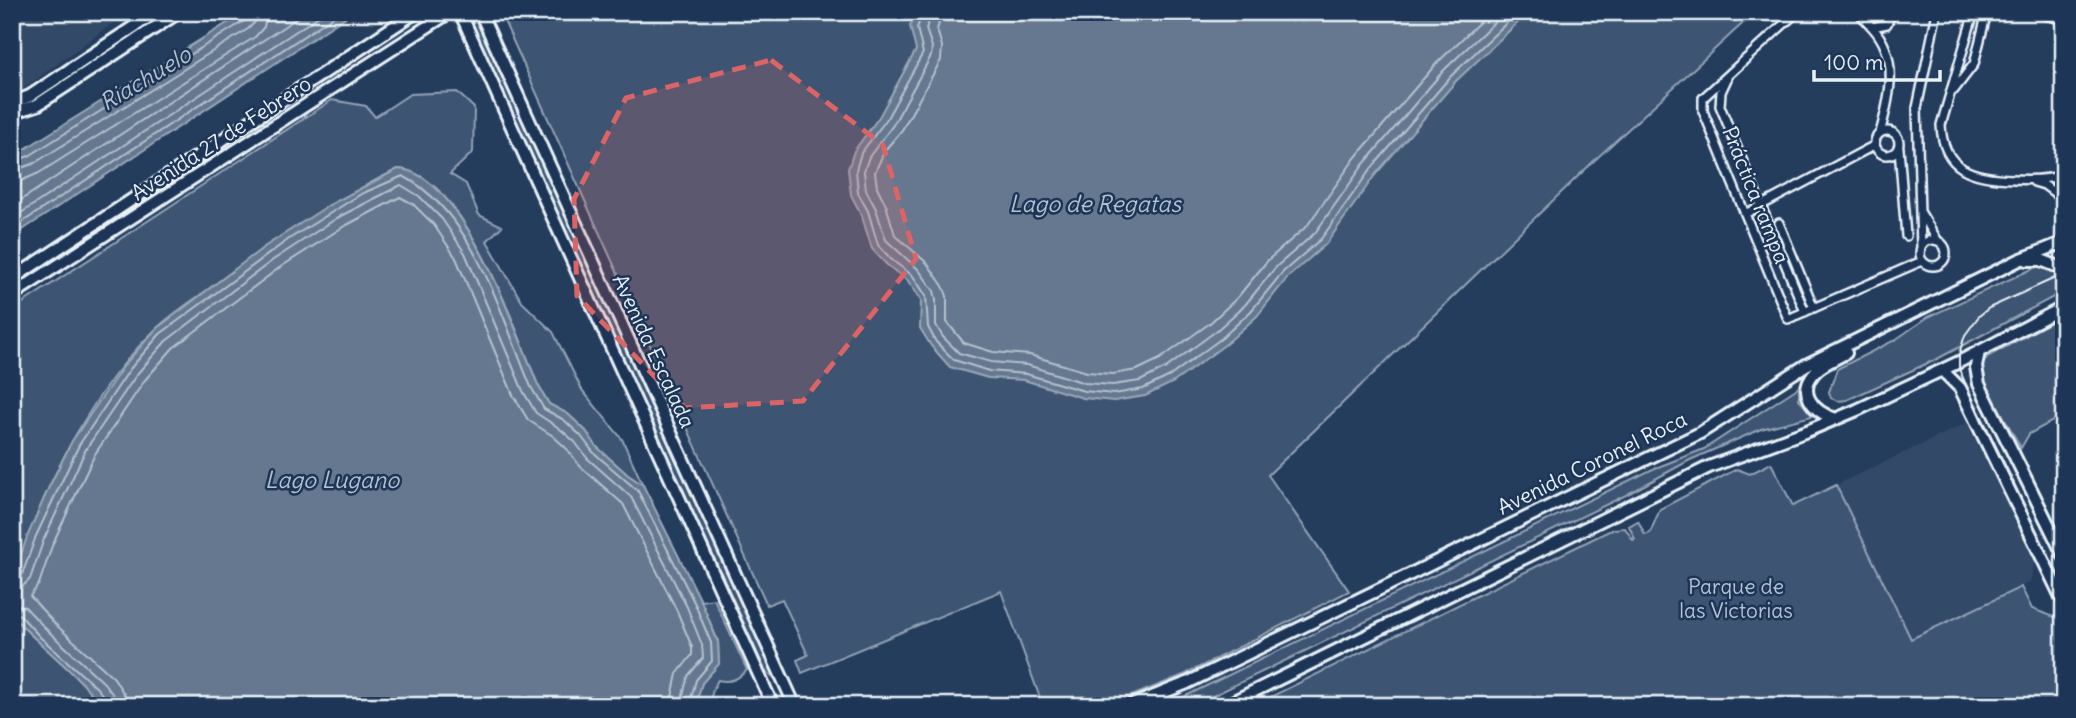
<svg xmlns="http://www.w3.org/2000/svg" width="2076" height="718" viewBox="0 0 2076 718" font-family="Delius,sans-serif">
	<style>
		.built { fill: #334a68 }
		.green { fill: #3e5472; stroke: #93a2b5; stroke-width: 2 }
		.water { fill: #657890; stroke: #99a8ba; stroke-width: 2 }
		.lines { fill: none; stroke-linecap: round; stroke-linejoin: round }
		.shore { stroke: #b4c1ce; stroke-width: 2 }
		.minor-casing { stroke: #e8f1f8; stroke-width: 12 }
		.secondary-casing { stroke: #e8f1f8; stroke-width: 16 }
		.primary-casing { stroke: #e8f1f8; stroke-width: 16 }
		.minor { stroke: #1d3557; stroke-width: 7 }
		.secondary { stroke: #1d3557; stroke-width: 10 }
		.primary { stroke: #1d3557; stroke-width: 10 }
		.tram { stroke: #e8f1f8; stroke-width: 2 }
		.marked { fill: #db6466; fill-opacity: 0.2; stroke: #db6466; stroke-width: 5; stroke-dasharray: 14 9; stroke-linejoin: round }
		.labels { text-anchor: middle; dominant-baseline: central; stroke-width: 5; stroke-linejoin: round; paint-order: stroke }
		.street-label { font-size: 21px; fill: #e8f1f8; stroke: #1d3557 }
		.park-label { font-size: 21px; fill: #b5c2d0; stroke: #1d3557 }
		.water-label { font-size: 23px; font-style: italic; fill: #b4c1ce; stroke: #1d3557 }
	</style>
	<rect width="100%" height="100%" fill="#253d5d"/>
	<filter id="ink" filterUnits="userSpaceOnUse"><feTurbulence type="fractalNoise" baseFrequency=".0143" numOctaves="2"/><feDisplacementMap in="SourceGraphic" scale="14" xChannelSelector="R" yChannelSelector="G"/><feConvolveMatrix kernelMatrix="1 2 1 2 8 2 1 2 1" color-interpolation-filters="sRGB"/></filter>
	<g filter="url(#ink)">
		<!-- built -->
		<path class="built" d="M12,12H128L12,97Z
			M1967,423L2035,561L2030,582L1911,640L1836,485Z"/>
		<!-- green -->
		<path class="green" d="M500,12H1755L1597,158L1268,475L1349,591L1186,674L1112,704L1104,706H1043L1001,591L802,673L797,660L808,655L782,599L767,605Z
			M471,18L477,22L777,677L775,679L766,672L472,25Z
			M457,92L474,108L473,152L450,174L466,184L479,215L502,226L487,241L522,302L553,332L582,390L622,439L643,485L628,475L597,447L586,431L568,414L549,404L538,385C517,333 463,172 398,169C330,202 269,243 210,288C192,301 171,314 155,330C86,396 42,493 12,581V310L332,100L366,106L375,117L410,94Z
			M2043,264L2055,269L2062,280L2057,295L1939,358L1847,400L1838,401L1831,398L1829,392L1837,369L1895,340L1928,317Z
			M2064,315V415L2029,434L2021,448L1979,372L1987,357Z
			M1799,387V399L1812,416L1761,429L1690,460L1626,495L1192,706H1165L1653,469L1704,449Z
			M1771,463L1793,506L1836,485L1911,639L2021,587L2032,609L2057,618L2064,615V706H1252L1613,529L1625,528L1633,540L1635,539L1629,526L1638,521L1645,535L1650,533L1660,509L1737,469L1750,474Z
			M714,599L747,670C738,679 731,683 718,680L713,689L709,706H695L702,683L719,664L718,641L701,601Z
			M12,616C40,646 79,674 101,706H12Z"/>
		<!-- water -->
		<path class="water" d="M245,12H353L12,237V157Z
			M917,12H1529L1456,81L1375,175L1326,244L1288,277L1257,316L1226,344L1174,382L1145,396L1114,401L1083,398L1024,380L988,378L950,367L931,346L920,328L921,300L908,281L887,265L872,249L861,214L851,195L848,169L854,151L879,117L916,50L910,26Z
			M398,169C463,172 516,333 538,385L549,404L568,414L586,431L597,447L628,475L643,485L701,601L718,642L719,664L702,683L695,706H101C79,674 40,646 12,616V581L27,537L49,487L72,441L125,364L156,329L264,247L329,205Z"/>
		<g class="lines">
			<!-- shore -->
			<path class="shore" d="M923,12L917,28L923,53L886,120L861,153L856,170L858,193L868,211L878,245L892,260L913,276L926,296L928,327L936,342L954,360L989,371L1026,374L1084,391L1114,394L1143,389L1170,376L1222,338L1251,311L1283,272L1321,239L1370,170L1451,76L1518,12
				M931,12L926,29L932,47L931,56L893,125L869,157L864,171L866,190L876,209L886,240L919,270L934,291L936,300V325L943,337L959,353L991,362L1027,365L1085,383L1113,385L1140,381L1166,368L1216,331L1245,305L1276,267L1315,233L1363,165L1444,70L1505,12
				M942,12L937,30L942,46L941,60L902,130L885,150L875,172L877,187L886,205L895,235L927,263L943,286L947,296V322L964,343L993,352L1030,355L1087,372L1113,374L1137,370L1160,359L1210,323L1237,298L1268,260L1307,226L1355,158L1436,64L1490,12
				M12,162L29,156L244,21L248,12
				M12,171L33,164L248,29L255,22L256,12
				M12,182L23,180L39,173L255,37L264,27L267,12
				M12,206L306,12
				M12,219L325,12
				M12,229L340,12
				M12,580L18,579L22,575L36,536L79,445L130,369L160,334L289,239L361,194L403,176C475,214 501,316 531,387L544,409L564,420L581,436L593,452L638,491L695,604L711,643L712,661L696,680L689,706
				M12,588L23,586L30,579L44,539L86,449L137,374L166,341L273,260L337,218L401,185L419,196L442,219L465,253L523,391L536,413L559,428L575,442L587,458L631,497L687,607L702,645L703,658L688,676L680,706
				M12,603L25,607L47,630L104,683L114,696L115,706
				M12,612L20,615L40,637L98,689L106,700L107,706
				M126,706L124,694L114,678L54,623L30,596L39,584L53,543L95,454L145,380L173,348L279,268L343,227L400,197L413,204L434,225L456,258L513,395L528,420L553,436L567,449L580,466L623,504L677,611L692,647V655L677,674L670,706"/>
			<!-- minor casing -->
			<g class="minor-casing">
				<path id="minor" d="M1797,12L1703,98V111L1788,319L1922,261
					M1858,12L1872,27L1887,24L1892,12
					M1974,12L1941,125C1943,171 1974,178 2014,179C2032,180 2047,180 2064,175
					M2034,12L2064,20
					M1872,27C1900,57 1890,97 1880,133
					M1727,79L1721,92L1720,106L1805,312
					M1954,90L1974,64L1987,12
					M1875 143a12 12 0 1 1 24 0a12 12 0 1 1-24 0Z
					M1899,148L1906,236
					M2034,182L2044,185L2064,200
					M1921,213L1938,241
					M1745,214L1875,145
					M1779,223L1814,308
					M1920 253a13 13 0 1 1 26 0a13 13 0 1 1-26 0Z
					M1921,248L1917,108L1937,12"/>
			</g>
			<!-- secondary casing -->
			<g class="secondary-casing">
				<path id="secondary" d="M460,12L773,706
					M480,12L795,706
					M12,103L30,96L156,12
					M12,113L37,105L179,12
					M2027,260H2041L2064,269
					M1979,351L1976,367L1979,384L2064,556
					M1942,370L1960,388L2064,603
					M1836,419C1813,412 1795,391 1817,370C1825,363 1837,358 1846,353
					M1130,706L1187,683L1700,433L1806,365L2019,260L2064,242
					M1224,706L1709,467L1807,431L1857,410L1959,362L2064,307"/>
			</g>
			<!-- primary casing -->
			<g class="primary-casing">
				<path id="primary" d="M12,279L416,12
					M12,295L450,12"/>
			</g>
			<!-- minor -->
			<use href="#minor" class="minor"/>
			<!-- secondary -->
			<use href="#secondary" class="secondary"/>
			<!-- primary -->
			<use href="#primary" class="primary"/>
			<!-- tram -->
			<path class="tram" d="M2064,274L1989,308L1979,316L1965,335L1959,354V369L1982,421L2064,587"/>
		</g>
	</g>
	<!-- marked area -->
	<path class="marked" d="M771,60L883,145L916,259L803,401L685,408L577,296L574,199L626,98Z"/>
	<g class="labels">
		<!-- street labels -->
		<g class="street-label">
			<text transform="translate(221 138) rotate(-33)">Avenida 27 de Febrero</text>
			<text transform="translate(1756 195) rotate(68)">Práctica rampa</text>
			<text transform="translate(654 351) rotate(65)">Avenida Escalada</text>
			<text transform="translate(1592 463) rotate(-26)">Avenida Coronel Roca</text>
		</g>
		<!-- park labels -->
		<g class="park-label">
			<text x="1736" y="586">Parque de<tspan x="1736" dy="24">las Victorias</tspan></text>
		</g>
		<!-- water labels -->
		<g class="water-label">
			<text transform="translate(145 78) rotate(-31)">Riachuelo</text>
			<text x="1095" y="203">Lago de Regatas</text>
			<text x="332" y="479">Lago Lugano</text>
		</g>
	</g>
	<!-- margin -->
	<rect width="2076" height="718" fill="none" stroke="#1d3557" stroke-width="42"/>
	<rect x="21" y="21" width="2034" height="676" fill="none" stroke="#e8f1f8" stroke-width="2.5" filter="url(#ink)"/>
	<!-- scale -->
	<path d="M1814 70v10h126v-10" fill="none" stroke="#e8f1f8" stroke-width="3.5"/>
	<text x="1824" y="70" font-size="21" fill="#e8f1f8" stroke="#1d3557" stroke-width="5" paint-order="stroke">100 m</text>
</svg>
